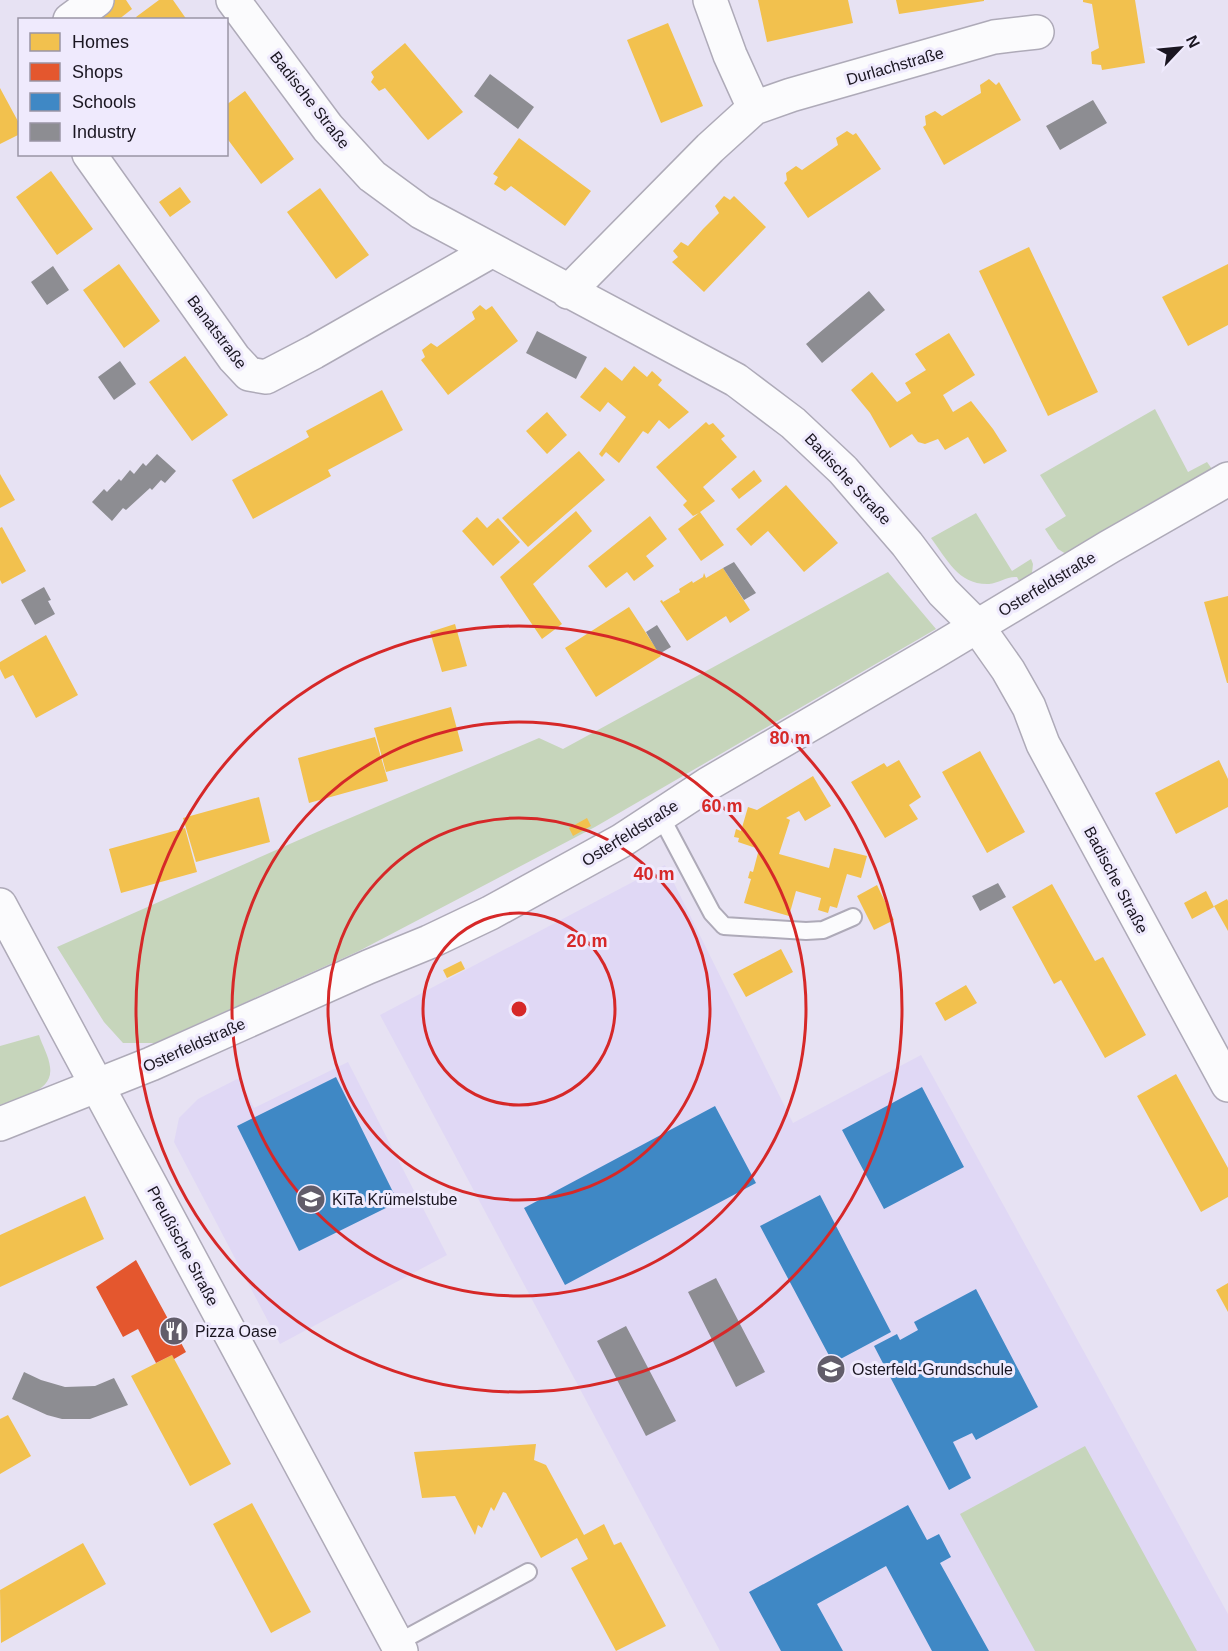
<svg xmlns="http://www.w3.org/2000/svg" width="1228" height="1651" viewBox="0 0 1228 1651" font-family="Helvetica,sans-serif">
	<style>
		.built { fill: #e0d8f5 }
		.green { fill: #c6d5bb }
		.homes { fill: #f2c14e }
		.shops { fill: #e4572e }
		.schools { fill: #3f88c5 }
		.industry { fill: #8d8d92 }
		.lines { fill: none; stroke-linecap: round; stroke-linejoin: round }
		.service-casing { stroke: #aeaab8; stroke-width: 20 }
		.minor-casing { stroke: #aeaab8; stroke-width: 36 }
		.tertiary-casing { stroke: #aeaab8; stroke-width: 36 }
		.service { stroke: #fbfbfd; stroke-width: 16 }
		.minor { stroke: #fbfbfd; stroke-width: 33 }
		.tertiary { stroke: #fbfbfd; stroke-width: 33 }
		.ring { fill: none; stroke: #d62828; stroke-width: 3 }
		.labels { text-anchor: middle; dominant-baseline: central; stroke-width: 6; stroke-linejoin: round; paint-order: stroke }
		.street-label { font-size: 16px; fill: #1a1621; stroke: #efeafd }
		.poi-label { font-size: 16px; fill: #1a1621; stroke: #efeafd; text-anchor: start }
		.centre { fill: #d62828; stroke: #efeafd; stroke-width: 3 }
		.ring-label { font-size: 18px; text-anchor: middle; font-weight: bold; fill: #d62828; stroke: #efeafd; stroke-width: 6; stroke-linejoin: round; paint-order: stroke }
	</style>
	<rect width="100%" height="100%" fill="#e7e2f3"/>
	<!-- built -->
	<path class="built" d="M665,865L793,1123L921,1055L1228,1614V1651H720L380,1015Z
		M348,1062L447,1255L280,1344L174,1142L179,1118L198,1099L239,1078L254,1108Z"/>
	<!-- green -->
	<path class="green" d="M1155,409L1188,472L1207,462L1212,469L1136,511L1066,554L1058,549L1045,529L1066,516L1040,475Z
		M976,513L1012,571L1031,559L1033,564L1032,573L1019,581L1017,577C1007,576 999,583 989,584C958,585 947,559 931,538Z
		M888,572L936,629L595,827L359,951L155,1043H123L104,1022L57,947L317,832L539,738L563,749Z
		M39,1035C42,1045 49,1056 50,1067C54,1092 18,1098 0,1105V1046Z
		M1085,1446L1197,1651H1035L960,1514Z"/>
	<!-- homes -->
	<path class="homes" d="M115,0H126L132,9L118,20H88Z
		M159,0H173L187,20H138L136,17Z
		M758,0H848L853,23L767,42Z
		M896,0H984V1L899,14Z
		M1083,0H1135L1145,63L1102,70L1101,65L1092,64L1091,52L1099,48L1092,4L1083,2Z
		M668,23L703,106L661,123L627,40Z
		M405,43L463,112L428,140L385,88L379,91L371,82L374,77L371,72Z
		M989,79L996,85L999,82L1021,120L944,165L923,127L926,125L925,116L935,111L942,116L981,93L980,85Z
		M0,88L20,125V134L0,144Z
		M245,91L294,159L261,184L226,137V105Z
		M847,131L853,135L856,133L881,169L808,218L784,183L787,180L786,173L796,166L802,170L838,145L836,138Z
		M519,138L591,191L565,226L511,186L505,191L494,184L498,177L493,174Z
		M51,171L93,229L57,255L16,197Z
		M180,187L191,202L170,217L159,202Z
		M320,188L369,255L336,279L287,212Z
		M724,196L730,200L734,196L766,227L704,292L672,262L678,257L673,251L681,242L688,246L703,229L719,213L715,206Z
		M1029,247L1098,392L1048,416L979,271Z
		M119,264L160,321L124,348L83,290Z
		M1228,264V325L1188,346L1162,297Z
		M480,305L486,310L492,306L518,341L448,395L421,360L425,357L422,350L431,343L437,347L475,319L472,312Z
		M949,333L975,375L943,395L953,412L971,401L993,429L1007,451L984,464L968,437L945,450L938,439L925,444L918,442L912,434L890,448L870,413L851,390L872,372L897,402L911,393L905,383L926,370L915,354Z
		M185,356L228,415L192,441L149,382Z
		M634,366L647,377L652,371L662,380L658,385L689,412L669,429L659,420L648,434L643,431L619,463L606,452L602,457L599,454L626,417L608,402L600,412L580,397L605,367L622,381Z
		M382,390L403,430L328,470L331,476L253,519L232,480L309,437L306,431Z
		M547,412L567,435L547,454L526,431Z
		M706,422L709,425L713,423L725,436L721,439L737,457L703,487L715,501L700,512L724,545L701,561L678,529L699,513L693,516L683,505L687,501L656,467Z
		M579,451L605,480L528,547L502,518Z
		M754,470L762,481L739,499L731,489Z
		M0,474L15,500L0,508Z
		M786,485L838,543L804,572L768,531L751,546L736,529Z
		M576,511L592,531L533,584L562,624L542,639L500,577Z
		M650,516L667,539L646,556L654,566L634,581L627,572L606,588L588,566Z
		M477,517L487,528L498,518L520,542L493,566L462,531Z
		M2,527L26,571L2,584L0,580V528Z
		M723,568L750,610L730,623L726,616L687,641L660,601L662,600L663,602L680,592L679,589L692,581L693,583L703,577L704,573L706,578Z
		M1228,596V683H1227L1204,602Z
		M629,607L661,656L596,697L565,648Z
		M455,624L467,666L442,672L430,632Z
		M46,635L78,695L36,718L13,675L5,679L0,669V662Z
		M451,707L463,751L386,772L374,728Z
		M375,737L388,781L309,803L298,758Z
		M980,751L1025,832L987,853L942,772Z
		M899,760L921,797L909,805L918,819L885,838L851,782L884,763L887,767Z
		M1219,760L1228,779V807L1176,834L1155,793Z
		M813,776L831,806L805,821L799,811L786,818L790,820L779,854L829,868L834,848L867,856L861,878L847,874L837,908L830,906L828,913L818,910L821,898L796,891L789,916L744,903L751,879L748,878L750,871L753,872L759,849L738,842L739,838L734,837L736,829L741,831L748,807L757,810Z
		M259,797L270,842L196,862L183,818Z
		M587,818L591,826L573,836L569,828Z
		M185,828L197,872L121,893L109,849Z
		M1052,884L1095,961L1103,957L1146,1035L1105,1058L1061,980L1054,984L1012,907Z
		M877,885L894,920L874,930L857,896Z
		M1206,891L1214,907L1192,919L1184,903Z
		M1227,899L1228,901V931L1214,906Z
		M781,949L793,972L746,997L733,974Z
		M461,961L465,969L447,978L443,970Z
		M966,985L977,1003L945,1021L935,1003Z
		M1176,1074L1228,1168V1197L1201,1212L1137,1096Z
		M85,1196L104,1239L0,1287V1235Z
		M1228,1283V1312L1216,1290Z
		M172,1355L231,1464L190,1486L131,1376Z
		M8,1415L31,1456L0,1474V1419Z
		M536,1444L534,1460L546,1465L584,1535L604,1524L614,1545L621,1542L666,1626L616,1651L571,1568L588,1559L577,1538L541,1558L506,1493L503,1492L494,1511L491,1507L482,1528L478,1525L475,1535L455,1496L422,1498L414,1452Z
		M252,1503L311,1612L271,1633L213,1524Z
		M83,1543L106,1584L1,1643L0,1590Z"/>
	<!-- shops -->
	<path class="shops" d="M136,1260L186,1352L174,1359L172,1355L156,1363L138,1329L123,1337L96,1287Z"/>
	<!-- schools -->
	<path class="schools" d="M336,1077L398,1202L299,1251L237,1126Z
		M922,1087L964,1167L884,1209L842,1130Z
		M715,1106L756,1183L565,1285L524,1208Z
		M820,1195L891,1332L833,1363L760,1226Z
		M976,1289L1038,1407L976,1440L972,1433L953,1442L971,1478L949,1490L874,1346L897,1334L900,1340L918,1330L914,1322Z
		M908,1505L927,1540L939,1534L951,1557L940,1563L989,1651H932L886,1566L817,1604L843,1651H781L749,1592Z"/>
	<!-- industry -->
	<path class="industry" d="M490,74L534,107L518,129L474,96Z
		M1093,100L1107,123L1060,150L1046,126Z
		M53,266L69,290L47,305L31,282Z
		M869,291L885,310L822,363L806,344Z
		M537,331L587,357L576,379L526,353Z
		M120,361L136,384L114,400L98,377Z
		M157,454L176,471L165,483L161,480L152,490L150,488L126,510L123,508L112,521L92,502L104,489L107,492L119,479L121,481L130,470L134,474L143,463L146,466Z
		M734,562L756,593L744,600L723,568Z
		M44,587L51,600L48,601L55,614L35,625L21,600Z
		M657,625L671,647L659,654L646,632Z
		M998,883L1006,897L980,911L972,896Z
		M716,1278L765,1372L736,1387L688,1292Z
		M626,1326L676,1421L646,1436L597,1341Z
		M24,1372L41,1380L65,1387L95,1386L114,1378L128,1405L90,1419H62L47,1415L12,1399Z"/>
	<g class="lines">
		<!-- service casing -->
		<g class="service-casing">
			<path id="service" d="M660,815L712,913L724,926L806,931L823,930L853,917
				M397,1643L528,1572"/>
		</g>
		<!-- minor casing -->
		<g class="minor-casing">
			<path id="minor" d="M233,0L328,128L372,176L421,212L736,380L793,423L843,470L907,544L943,592L977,626L1008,670L1029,707L1043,744L1228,1085
				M710,0L730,55L754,108
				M70,20L97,0
				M89,154L234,358L249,374L266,377L314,352L491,251
				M568,292L710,148L754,108L791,95L994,37L1037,32
				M0,905L401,1651"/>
		</g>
		<!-- tertiary casing -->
		<g class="tertiary-casing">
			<path id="tertiary" d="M0,1124L151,1064L368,967L429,942L490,913L621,841L708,784L931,654L1109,547L1228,479"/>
		</g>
		<!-- service -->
		<use href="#service" class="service"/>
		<!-- minor -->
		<use href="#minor" class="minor"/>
		<!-- tertiary -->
		<use href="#tertiary" class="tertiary"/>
	</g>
	<!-- distance rings -->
	<g class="ring">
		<circle cx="519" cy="1009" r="96"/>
		<circle cx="519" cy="1009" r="191"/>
		<circle cx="519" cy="1009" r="287"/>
		<circle cx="519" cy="1009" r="383"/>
	</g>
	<!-- icons -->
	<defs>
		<g id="school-disc" transform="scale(1.5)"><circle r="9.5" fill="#625d6a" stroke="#efeafd"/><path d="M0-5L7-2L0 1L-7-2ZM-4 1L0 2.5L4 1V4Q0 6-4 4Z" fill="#fff"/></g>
		<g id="restaurant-disc" transform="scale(1.5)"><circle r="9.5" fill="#625d6a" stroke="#efeafd"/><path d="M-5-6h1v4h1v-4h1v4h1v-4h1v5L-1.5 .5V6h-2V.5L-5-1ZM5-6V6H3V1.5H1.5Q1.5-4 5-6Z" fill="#fff"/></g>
	</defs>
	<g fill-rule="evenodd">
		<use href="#school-disc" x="311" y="1199"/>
		<use href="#restaurant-disc" x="174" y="1331"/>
		<use href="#school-disc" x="831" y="1369"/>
	</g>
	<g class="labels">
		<!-- street labels -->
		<g class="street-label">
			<text transform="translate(895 66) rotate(-16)">Durlachstraße</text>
			<text transform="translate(310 100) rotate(52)">Badische Straße</text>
			<text transform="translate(217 332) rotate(53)">Banatstraße</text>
			<text transform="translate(848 479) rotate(47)">Badische Straße</text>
			<text transform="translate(1047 584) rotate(-31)">Osterfeldstraße</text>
			<text transform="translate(630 833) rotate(-32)">Osterfeldstraße</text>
			<text transform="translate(1116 880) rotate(62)">Badische Straße</text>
			<text transform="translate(194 1045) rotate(-24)">Osterfeldstraße</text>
			<text transform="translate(183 1246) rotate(62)">Preußische Straße</text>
		</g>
		<!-- poi labels -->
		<g class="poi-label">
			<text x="332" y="1199">KiTa Krümelstube</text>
			<text x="195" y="1331">Pizza Oase</text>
			<text x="852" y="1369">Osterfeld-Grundschule</text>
		</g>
	</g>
	<circle cx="519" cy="1009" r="9" class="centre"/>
	<g class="ring-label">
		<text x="790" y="744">80 m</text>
		<text x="722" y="812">60 m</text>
		<text x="654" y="880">40 m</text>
		<text x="587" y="947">20 m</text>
	</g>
	<!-- legend -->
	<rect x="18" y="18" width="210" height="138" fill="#efeafd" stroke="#9a95a5" stroke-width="1.5"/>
	<rect x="30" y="33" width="30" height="18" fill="#f2c14e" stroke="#9a95a5" stroke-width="1.5"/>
	<text x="72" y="48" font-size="18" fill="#1a1621">Homes</text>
	<rect x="30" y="63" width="30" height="18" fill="#e4572e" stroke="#9a95a5" stroke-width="1.5"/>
	<text x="72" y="78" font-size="18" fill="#1a1621">Shops</text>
	<rect x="30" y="93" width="30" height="18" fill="#3f88c5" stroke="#9a95a5" stroke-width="1.5"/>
	<text x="72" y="108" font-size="18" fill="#1a1621">Schools</text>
	<rect x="30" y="123" width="30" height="18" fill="#8d8d92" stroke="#9a95a5" stroke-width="1.5"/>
	<text x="72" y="138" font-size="18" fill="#1a1621">Industry</text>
	<!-- north arrow -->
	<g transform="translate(1180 48) rotate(64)" stroke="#efeafd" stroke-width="4.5" paint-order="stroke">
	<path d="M0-4.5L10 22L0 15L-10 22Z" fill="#1a1621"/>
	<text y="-9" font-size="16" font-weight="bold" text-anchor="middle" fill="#1a1621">N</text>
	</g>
</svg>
